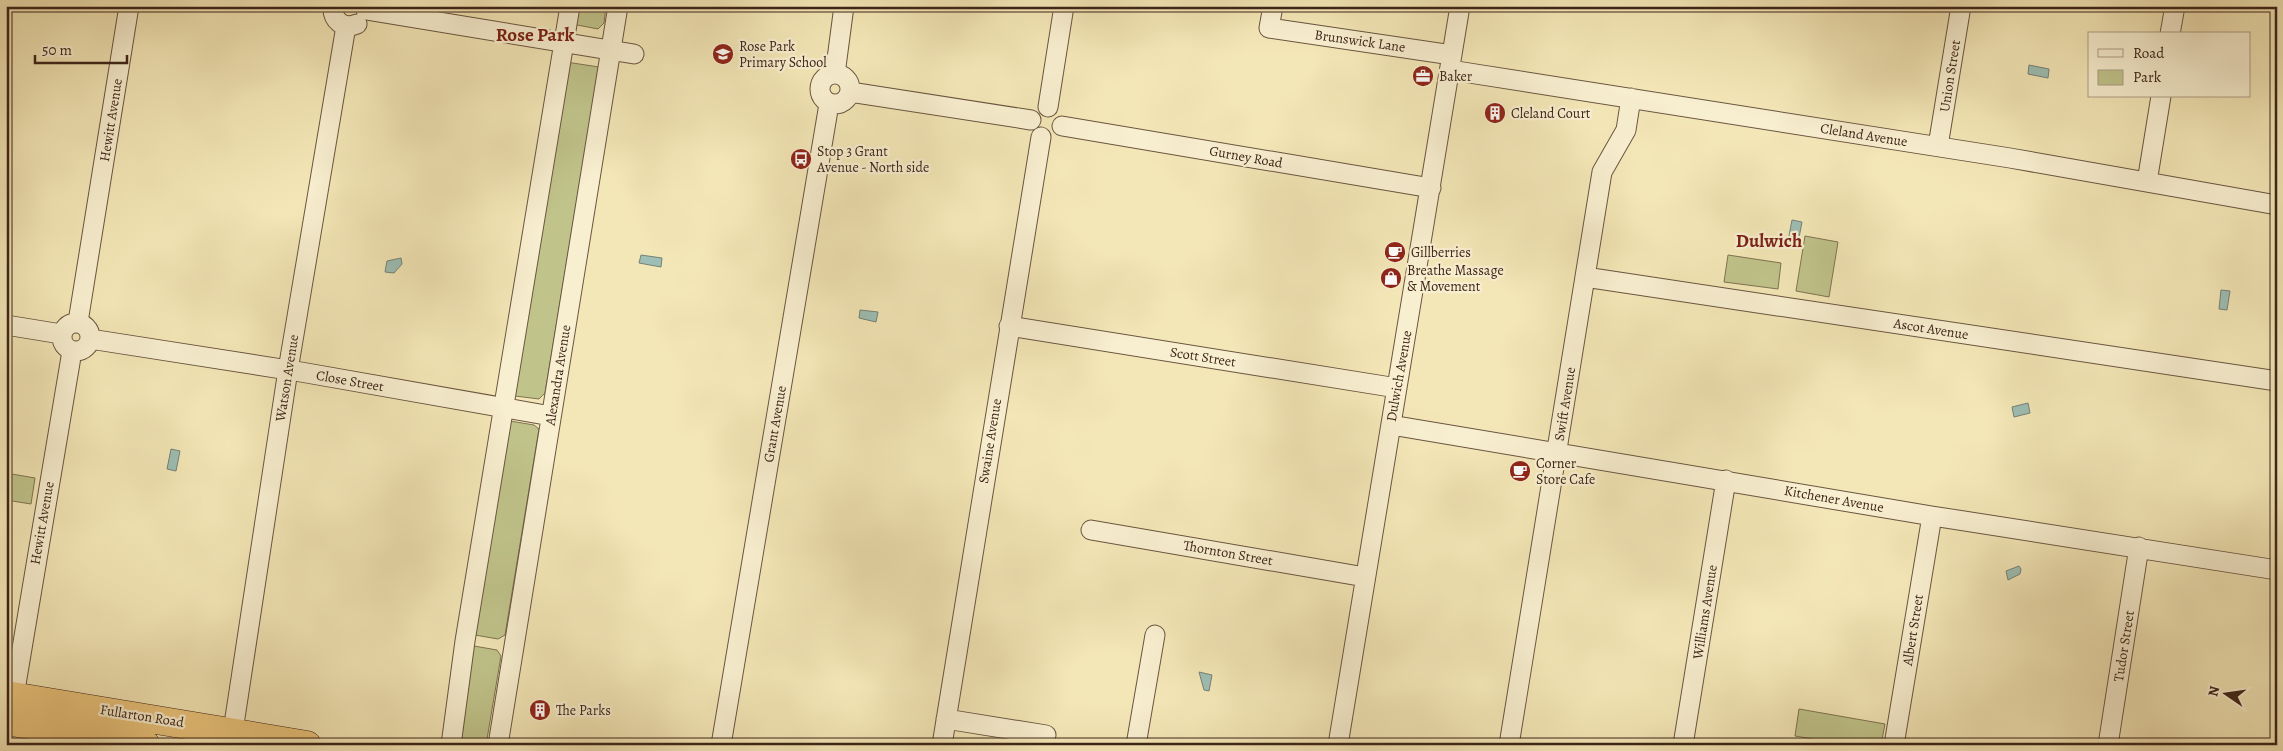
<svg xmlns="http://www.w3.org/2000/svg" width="2283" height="751" viewBox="0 0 2283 751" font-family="Alegreya,serif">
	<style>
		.green { fill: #c0c48b; stroke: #7e7452 }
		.water { fill: #9dbfb5; stroke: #768177 }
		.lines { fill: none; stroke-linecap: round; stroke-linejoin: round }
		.minor-casing { stroke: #6a5540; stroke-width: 21 }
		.highway-casing { stroke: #3c2419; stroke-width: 29 }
		.minor { stroke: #f8efd0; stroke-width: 19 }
		.highway { stroke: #eac47c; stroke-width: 28 }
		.labels { text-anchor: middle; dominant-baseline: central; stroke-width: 4.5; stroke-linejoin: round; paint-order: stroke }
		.street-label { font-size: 14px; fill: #3c2419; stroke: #f8efd0 }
		.poi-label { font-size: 14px; fill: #3c2419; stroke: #f8efd0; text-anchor: start }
		.district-label { font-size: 19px; font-weight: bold; fill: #7a1f14; stroke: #f8efd0 }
	</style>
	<rect width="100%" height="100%" fill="#f4e7b7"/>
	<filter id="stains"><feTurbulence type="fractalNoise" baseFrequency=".004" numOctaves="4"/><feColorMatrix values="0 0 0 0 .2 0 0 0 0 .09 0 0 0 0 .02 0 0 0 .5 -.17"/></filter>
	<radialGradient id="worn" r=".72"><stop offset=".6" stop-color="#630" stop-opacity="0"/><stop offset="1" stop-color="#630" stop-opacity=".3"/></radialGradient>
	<!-- green -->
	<path class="green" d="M575,6H606L604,23L598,29L572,24Z
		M566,62L599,67L545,393L539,399L515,396L513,393Z
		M1805,236L1838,242L1829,297L1796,291Z
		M1728,255L1781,263L1778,289L1724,282Z
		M510,421L534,425L539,429L505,635L498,639L475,635Z
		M6,473L35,478L31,504L6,500Z
		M474,646L497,650L501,656L486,745H454L471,647Z
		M1799,709L1885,724L1881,745H1848L1795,736Z"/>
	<!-- water -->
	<path class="water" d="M2029,65L2049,69L2048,78L2028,74Z
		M1792,220L1802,222L1798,243L1788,241Z
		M641,255L662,258L661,267L639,263Z
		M401,258L402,264L394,273L385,272L387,261Z
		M2221,290L2230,291L2227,310L2219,309Z
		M860,310L878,312L876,322L859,318Z
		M2028,403L2030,413L2014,417L2012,407Z
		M171,449L180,451L176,471L167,469Z
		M2019,566L2021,569L2020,574L2008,580L2006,571Z
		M1199,672L1212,675L1209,691L1204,690Z"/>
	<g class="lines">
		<!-- minor casing -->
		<g class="minor-casing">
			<path id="minor" d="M333,6C332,20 343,30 357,24
				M1273,6L1269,28L1452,55
				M366,10L634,54
				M2170,34L2175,6
				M1450,70L2010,158L2277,205
				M820 89a15 15 0 1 1 30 0a15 15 0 1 1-30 0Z
				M835,74L844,6
				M850,92L1031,120
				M1048,107L1064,6
				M1062,126L1431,188
				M1938,146L1961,6
				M2147,182L2161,96
				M1585,277L2277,381
				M78,322L129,6
				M62 337a14 14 0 1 1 28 0a14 14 0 1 1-28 0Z
				M6,325L61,334
				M1009,326L1397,388
				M90,339L301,372L551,416
				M1391,425L1932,516L2277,570
				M1091,530L1365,577
				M14,696L72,351
				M946,719L1046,735
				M233,731L288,370L346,26
				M451,745L465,641L570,6
				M498,745L618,6
				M721,745L829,104
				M942,745L1041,137
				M1136,745L1155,635
				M1338,745L1460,6
				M1509,745L1602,172L1626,130L1631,98
				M1683,745L1726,480
				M1894,745L1932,516
				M2108,745L2139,547"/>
		</g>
		<!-- highway casing -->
		<g class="highway-casing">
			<path id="highway" d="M6,695L307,745
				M6,721L146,745"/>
		</g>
		<!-- minor -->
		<use href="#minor" class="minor"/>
		<!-- highway -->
		<use href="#highway" class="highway"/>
	</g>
	<!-- icons -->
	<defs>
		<g id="school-disc" transform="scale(1.125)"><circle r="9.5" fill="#8f2418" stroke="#f8efd0"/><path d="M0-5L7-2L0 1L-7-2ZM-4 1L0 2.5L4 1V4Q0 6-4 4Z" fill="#fff"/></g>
		<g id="office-disc" transform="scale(1.125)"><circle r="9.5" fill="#8f2418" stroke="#f8efd0"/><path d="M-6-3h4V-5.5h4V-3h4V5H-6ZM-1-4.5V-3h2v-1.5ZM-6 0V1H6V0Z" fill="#fff"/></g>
		<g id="building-disc" transform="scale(1.125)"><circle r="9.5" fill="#8f2418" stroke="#f8efd0"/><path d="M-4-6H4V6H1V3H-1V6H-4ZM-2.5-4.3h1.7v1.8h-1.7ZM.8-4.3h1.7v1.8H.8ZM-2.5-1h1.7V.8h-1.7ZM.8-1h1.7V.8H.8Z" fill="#fff"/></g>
		<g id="bus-disc" transform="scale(1.125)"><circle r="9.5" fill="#8f2418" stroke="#f8efd0"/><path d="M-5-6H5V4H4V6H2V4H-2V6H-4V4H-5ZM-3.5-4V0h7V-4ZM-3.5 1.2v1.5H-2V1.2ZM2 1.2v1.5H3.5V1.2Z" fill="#fff"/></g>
		<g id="cafe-disc" transform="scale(1.125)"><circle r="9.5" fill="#8f2418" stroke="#f8efd0"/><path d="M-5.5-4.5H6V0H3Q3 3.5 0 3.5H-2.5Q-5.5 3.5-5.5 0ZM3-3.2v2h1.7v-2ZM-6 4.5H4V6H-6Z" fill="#fff"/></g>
		<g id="shop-disc" transform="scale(1.125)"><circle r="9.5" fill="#8f2418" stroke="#f8efd0"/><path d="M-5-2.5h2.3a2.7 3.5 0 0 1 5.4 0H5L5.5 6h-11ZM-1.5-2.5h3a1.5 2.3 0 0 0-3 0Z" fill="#fff"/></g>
	</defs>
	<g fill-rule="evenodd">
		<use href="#school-disc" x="723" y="54"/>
		<use href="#office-disc" x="1423" y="76"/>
		<use href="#building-disc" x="1495" y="113"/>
		<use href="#bus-disc" x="801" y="159"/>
		<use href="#cafe-disc" x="1395" y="252"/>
		<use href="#shop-disc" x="1391" y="278"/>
		<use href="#cafe-disc" x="1520" y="471"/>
		<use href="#building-disc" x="540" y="710"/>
	</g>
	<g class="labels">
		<!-- street labels -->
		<g class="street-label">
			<text transform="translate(1360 41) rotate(8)">Brunswick Lane</text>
			<text transform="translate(1950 76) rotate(-81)">Union Street</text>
			<text transform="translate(111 120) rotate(-81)">Hewitt Avenue</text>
			<text transform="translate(1864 135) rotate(9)">Cleland Avenue</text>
			<text transform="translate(1246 157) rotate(10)">Gurney Road</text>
			<text transform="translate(1931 329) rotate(9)">Ascot Avenue</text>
			<text transform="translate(1203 357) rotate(9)">Scott Street</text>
			<text transform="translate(558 375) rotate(-81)">Alexandra Avenue</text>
			<text transform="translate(1399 376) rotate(-80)">Dulwich Avenue</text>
			<text transform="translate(287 378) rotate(-81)">Watson Avenue</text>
			<text transform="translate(350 381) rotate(10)">Close Street</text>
			<text transform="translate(1565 404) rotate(-81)">Swift Avenue</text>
			<text transform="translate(775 424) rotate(-80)">Grant Avenue</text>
			<text transform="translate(990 441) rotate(-81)">Swaine Avenue</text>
			<text transform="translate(1834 499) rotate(10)">Kitchener Avenue</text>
			<text transform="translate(42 523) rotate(-80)">Hewitt Avenue</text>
			<text transform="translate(1228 553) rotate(10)">Thornton Street</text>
			<text transform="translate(1705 612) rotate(-81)">Williams Avenue</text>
			<text transform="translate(1913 630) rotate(-81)">Albert Street</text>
			<text transform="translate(2124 646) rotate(-81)">Tudor Street</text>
			<text transform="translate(142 716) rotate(9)">Fullarton Road</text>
		</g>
		<!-- poi labels -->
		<g class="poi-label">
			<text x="739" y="46">Rose Park<tspan x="739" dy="16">Primary School</tspan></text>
			<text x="1439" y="76">Baker</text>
			<text x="1511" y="113">Cleland Court</text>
			<text x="817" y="151">Stop 3 Grant<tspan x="817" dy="16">Avenue - North side</tspan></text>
			<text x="1411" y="252">Gillberries</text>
			<text x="1407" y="270">Breathe Massage<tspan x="1407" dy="16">&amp; Movement</tspan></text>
			<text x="1536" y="463">Corner<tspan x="1536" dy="16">Store Cafe</tspan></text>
			<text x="556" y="710">The Parks</text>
		</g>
		<!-- district labels -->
		<g class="district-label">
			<text x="535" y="35">Rose Park</text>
			<text x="1769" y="241">Dulwich</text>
		</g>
	</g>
	<!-- margin -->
	<rect width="2283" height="751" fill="none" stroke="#f4e7b7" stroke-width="25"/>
	<rect x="8" y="8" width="2268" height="736" fill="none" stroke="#3c2419" stroke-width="2.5"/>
	<rect x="12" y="12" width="2258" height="726" fill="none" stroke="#3c2419"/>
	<!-- legend -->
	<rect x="2088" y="32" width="162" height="65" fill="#f8efd0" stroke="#ad9e87"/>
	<rect x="2098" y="49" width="25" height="8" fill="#f8efd0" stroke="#ad9e87"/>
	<text x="2133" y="58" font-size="15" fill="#3c2419">Road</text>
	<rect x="2098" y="70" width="25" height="15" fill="#c0c48b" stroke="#ad9e87"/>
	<text x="2133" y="82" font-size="15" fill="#3c2419">Park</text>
	<!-- north arrow -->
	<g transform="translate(2226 694) rotate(283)" stroke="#f8efd0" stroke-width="4" paint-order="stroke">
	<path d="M0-4L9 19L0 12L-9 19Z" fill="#3c2419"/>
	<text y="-8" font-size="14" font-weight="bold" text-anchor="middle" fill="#3c2419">N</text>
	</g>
	<!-- scale -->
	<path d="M35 55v8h92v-8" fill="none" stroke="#3c2419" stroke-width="2.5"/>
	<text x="42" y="55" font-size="15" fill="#3c2419" stroke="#f8efd0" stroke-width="4" paint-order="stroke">50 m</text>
	<rect width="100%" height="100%" filter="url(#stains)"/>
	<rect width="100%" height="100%" fill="url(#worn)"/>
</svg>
